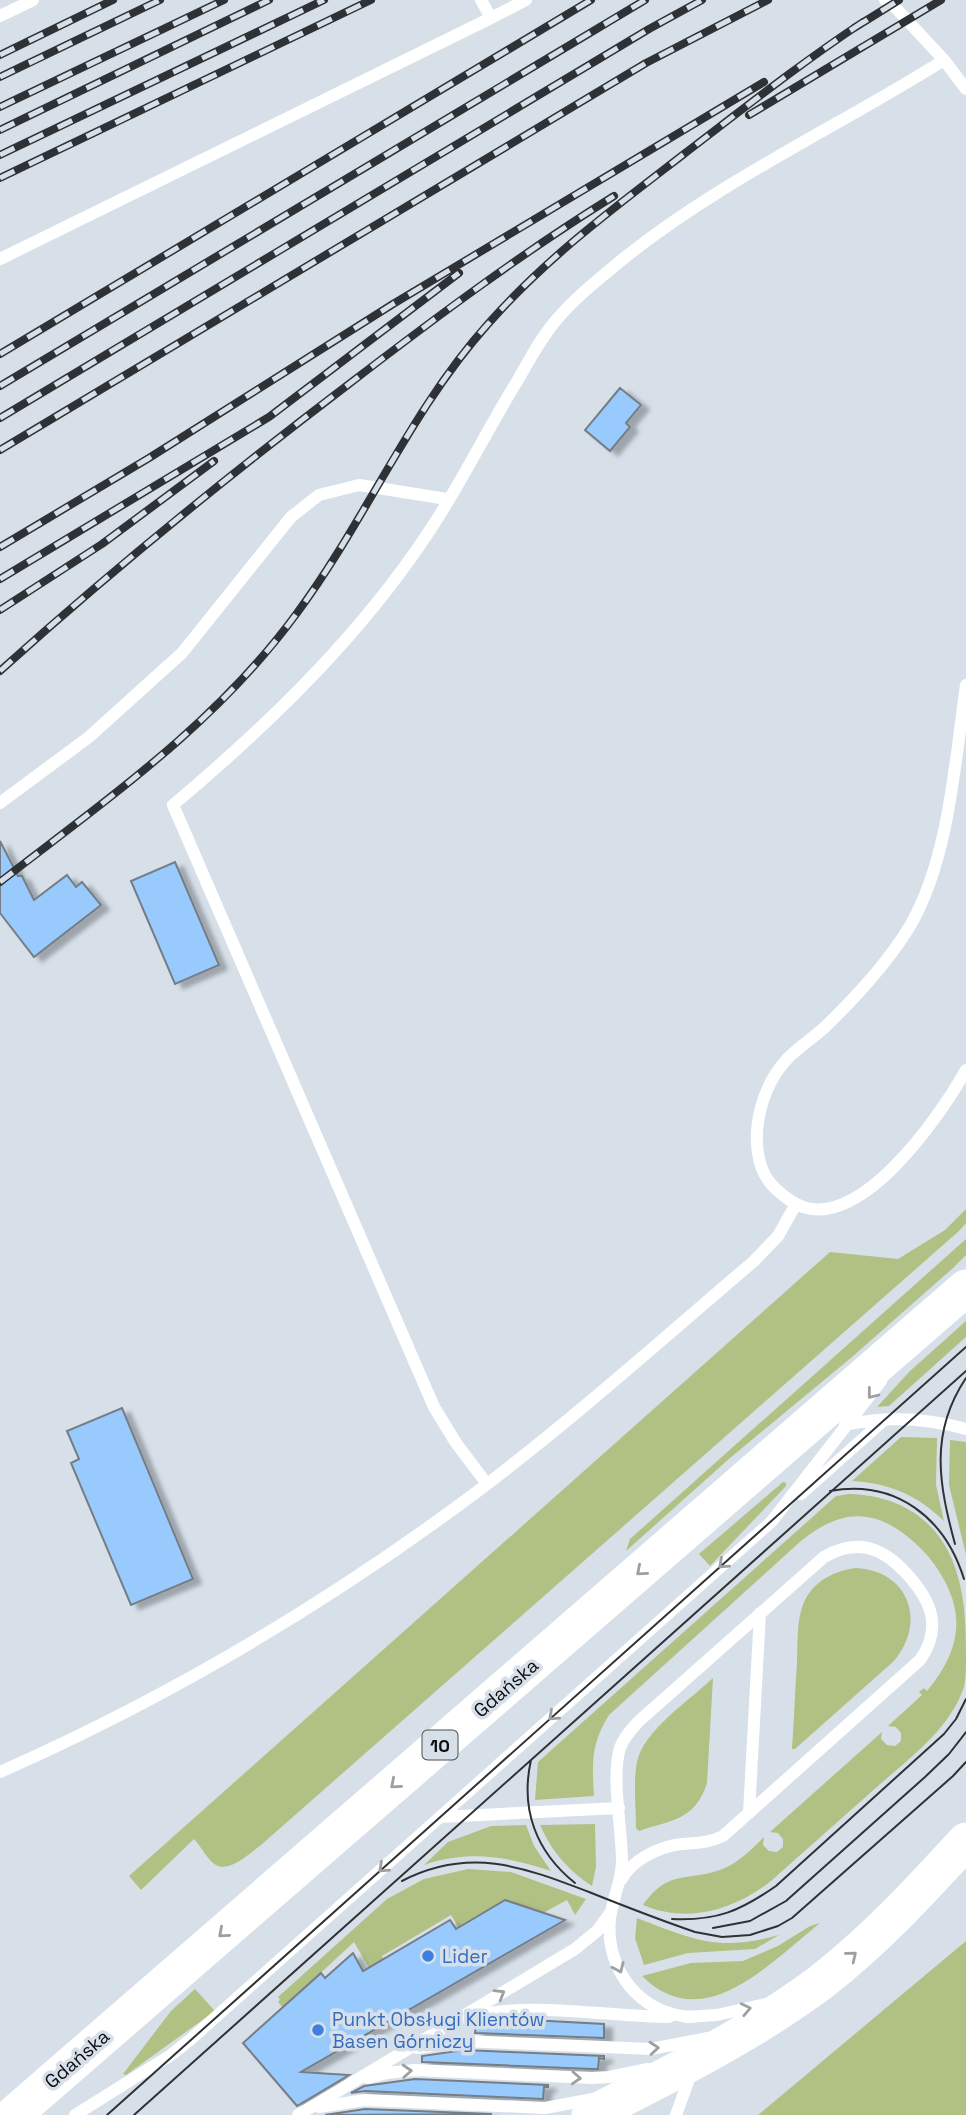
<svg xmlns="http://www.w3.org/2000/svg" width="966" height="2115" viewBox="0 0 966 2115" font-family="'Space Grotesk',sans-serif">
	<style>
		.green { fill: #b1c083 }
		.building { fill: #98cafe; stroke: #757d85; stroke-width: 2; filter: url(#shadow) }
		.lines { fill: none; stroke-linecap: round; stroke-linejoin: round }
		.service { stroke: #fff; stroke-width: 12 }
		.primary { stroke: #fff; stroke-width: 37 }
		.tram { stroke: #2e3236; stroke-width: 2 }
		.rail-casing { stroke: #2e3236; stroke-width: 8 }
		.rail { stroke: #d7e0e9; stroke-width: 5; stroke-dasharray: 16; stroke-linecap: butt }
		.oneway { stroke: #9e9fa0 }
		.shop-dot { fill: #3f7fe0; stroke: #d7e0e9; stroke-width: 2.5 }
		.labels { text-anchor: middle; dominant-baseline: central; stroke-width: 7; stroke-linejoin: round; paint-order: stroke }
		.shield { fill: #d7e0e9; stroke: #494e52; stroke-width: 2 }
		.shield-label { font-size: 18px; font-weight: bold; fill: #0c0f12 }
		.street-label { font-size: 19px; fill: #0c0f12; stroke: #d7e0e9 }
		.shop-label { font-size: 19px; fill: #366cbe; stroke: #d7e0e9; text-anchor: start }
	</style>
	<defs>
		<filter id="shadow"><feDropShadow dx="8" dy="4.5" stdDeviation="2" flood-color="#0004"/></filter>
	</defs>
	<rect width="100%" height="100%" fill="#d7e0e9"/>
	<!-- green -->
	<path class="green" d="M966,1209V1223L959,1231L261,1845C250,1853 230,1873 216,1865C208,1861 201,1846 194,1839L141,1890L129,1876L830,1252L898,1259L945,1230Z
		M966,1239V1255L953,1268L852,1357L730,1458L626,1551L630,1539Z
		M966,1321V1337L889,1406L877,1407L910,1371Z
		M901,1437L937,1438L936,1485L944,1521C917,1495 889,1483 852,1481Z
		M950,1440L966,1442V1555L949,1485Z
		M783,1482L786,1483V1486L710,1566L699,1554Z
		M849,1494C894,1495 932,1515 951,1557C965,1590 966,1621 966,1656C966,1666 966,1678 964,1687C949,1732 903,1763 870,1793C837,1822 804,1852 771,1881C734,1910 688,1924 643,1905C670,1867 689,1883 725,1868C740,1861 752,1849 764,1837L763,1845L769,1851L777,1852L783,1847V1839L778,1833L770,1832L882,1732L881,1739L887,1745L895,1746L901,1741V1733L896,1727L888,1726L922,1695L919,1692L924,1688L927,1691C966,1644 966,1604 928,1556C887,1512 850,1501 801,1541L609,1715C591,1744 592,1762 594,1796L535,1800L538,1762L836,1496Z
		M855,1568C909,1570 927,1622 894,1661L795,1749H792C794,1720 795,1691 797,1662C798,1641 796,1617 806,1598C816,1580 835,1571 855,1568Z
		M713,1678L707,1783C695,1821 670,1820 639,1831L636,1828C636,1806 633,1783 637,1762C643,1731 691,1699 713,1678Z
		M595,1824L596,1867L592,1886C568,1870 552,1852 540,1825Z
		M526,1825L534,1846L551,1871C507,1856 468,1850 424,1865L448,1842L491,1826Z
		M468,1869L511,1872L586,1899L575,1915L567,1900L543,1913L505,1900L489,1910L470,1946L451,1915L382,1956L393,1977L379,1985L354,1942L283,2008L278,2002L280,2000L278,1997L387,1899L424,1879Z
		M637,1918C694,1940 719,1952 779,1935L755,1949L688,1953L644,1965L635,1938Z
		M820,1923C770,1963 703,2037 642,1976L691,1963L743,1961L778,1946L810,1926Z
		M966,1941V2115H758Z
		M195,1989L215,2011L126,2075L123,2074L171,2011Z"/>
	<!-- building -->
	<path class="building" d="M620,388L641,405L626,423L630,427L610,451L585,430Z
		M0,841L18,876H22L34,900L67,875L76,887L82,882L101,905L34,957L0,913Z
		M175,862L219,965L175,984L131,881Z
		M122,1408L193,1579L131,1605L71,1463L79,1459L67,1431Z
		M505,1900L565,1920L301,2072L349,2075L297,2106L243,2043L321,1973L325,1978L353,1953L363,1971L450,1920L456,1929Z
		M512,2019L604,2024V2038L475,2033L476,2025Z
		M464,2050L604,2056V2059L599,2058L598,2069H592L422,2062V2056Z
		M415,2079L548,2085V2087H544L543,2099L365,2091L351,2093L364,2086Z
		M365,2109L492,2114L325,2115Z"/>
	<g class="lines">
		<!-- service -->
		<path class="service" d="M885,0L892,4L944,60L966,89
			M0,16L33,0
			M491,18L526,0
			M0,259L491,18L481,0
			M966,685C955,761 949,859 910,926C887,964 856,997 825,1027C813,1038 799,1047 788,1058C762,1085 750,1131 761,1166C766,1182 778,1192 791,1201C854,1243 941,1115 966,1070
			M0,803L89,737L182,653L291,517L319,495L359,485L447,499
			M845,1425C885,1416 927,1418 966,1429
			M487,1484L456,1443L434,1407L173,805C262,730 348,648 415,552C453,499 482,439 516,383C529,361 541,337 558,318C577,296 600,278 623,259C721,180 838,127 944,60
			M801,1494L884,1420
			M0,1772C172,1696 336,1598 486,1485C579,1414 666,1336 754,1261L778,1236L796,1204
			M749,1813L760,1613
			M440,1817L619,1808
			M621,1880C632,1860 658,1847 681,1844C696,1843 709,1843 723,1836L920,1660C943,1627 931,1600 906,1573C882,1547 857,1538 824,1557L639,1721C631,1730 624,1737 620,1748C611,1777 622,1829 622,1861C622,1881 612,1899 610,1919C605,1970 640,2015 693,2017
			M687,2017L717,2015L766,2004
			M468,2018C525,2000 608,2017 669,2017
			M417,2048L464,2041L651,2049L708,2038
			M368,2078L387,2073L415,2070L592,2078L609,2077L648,2069
			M319,2107L365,2100L545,2108L593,2099
			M75,2115L171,2055L191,2039L772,1521L881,1381
			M298,2115L575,1949L597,1931L610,1913
			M676,2115L692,2071"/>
		<!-- primary -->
		<path class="primary" d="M13,2115L966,1288
			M590,2115C669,2075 750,2035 821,1982C875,1940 920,1891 966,1841"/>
		<!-- tram -->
		<path class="tram" d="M830,1491C896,1479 945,1518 964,1579
			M955,1544C939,1485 929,1433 966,1378
			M531,1760C520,1809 536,1852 575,1883
			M402,1881C470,1846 523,1867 589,1892C624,1906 660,1920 695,1932L722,1937L750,1935L778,1926L792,1918L953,1776L966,1762
			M672,1919C717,1921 740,1911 776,1886L944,1734L956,1719L966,1699
			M713,1928L750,1921L786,1901L925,1777L949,1754L966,1732
			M107,2115L966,1347
			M134,2115L966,1371"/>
		<!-- rail casing -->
		<g class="rail-casing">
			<path id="rail" d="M854,28L899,0
				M0,55L113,0
				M0,77L160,0
				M0,107L224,0
				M749,115L941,0
				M0,130L269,0
				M0,155L324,0
				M0,178L371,0
				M0,354L591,0
				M0,386L645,0
				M0,418L649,29L702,0
				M0,450L646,63L768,0
				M0,547L149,458L393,304L764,82
				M0,579L269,417L459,273
				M0,610L102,544L214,461
				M0,671C112,570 229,475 349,384C435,318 522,253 614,196
				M0,882C107,799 216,724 297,613C366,520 410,411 488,324C546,258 614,208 684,154C743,109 801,63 863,22"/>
		</g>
		<!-- rail -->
		<use href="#rail" class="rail"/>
	</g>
	<!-- one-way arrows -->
	<defs><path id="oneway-chevron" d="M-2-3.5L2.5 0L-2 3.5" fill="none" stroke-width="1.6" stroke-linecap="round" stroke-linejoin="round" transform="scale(1.75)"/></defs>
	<g class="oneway">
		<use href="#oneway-chevron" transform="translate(872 1394) rotate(128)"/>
		<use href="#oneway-chevron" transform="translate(723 1564) rotate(138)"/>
		<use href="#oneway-chevron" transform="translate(641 1571) rotate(139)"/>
		<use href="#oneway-chevron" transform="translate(553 1716) rotate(138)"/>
		<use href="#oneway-chevron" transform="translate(395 1784) rotate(139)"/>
		<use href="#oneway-chevron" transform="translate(383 1868) rotate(138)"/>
		<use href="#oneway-chevron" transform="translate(223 1933) rotate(139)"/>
		<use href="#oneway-chevron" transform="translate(852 1956) rotate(-39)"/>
		<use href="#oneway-chevron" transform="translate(619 1968) rotate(66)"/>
		<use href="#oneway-chevron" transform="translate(500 1994) rotate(-31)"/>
		<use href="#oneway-chevron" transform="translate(746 2009) rotate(-12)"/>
		<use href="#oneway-chevron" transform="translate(654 2048) rotate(-5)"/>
		<use href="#oneway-chevron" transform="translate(407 2071) rotate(-3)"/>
		<use href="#oneway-chevron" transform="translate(576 2078) rotate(3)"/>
	</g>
	<!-- markers -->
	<g class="shop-dot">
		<circle cx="428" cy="1956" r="7"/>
		<circle cx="318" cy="2030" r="7"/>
	</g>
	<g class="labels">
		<!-- shield labels -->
		<rect class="shield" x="422.5" y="1730.5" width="35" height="29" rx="5"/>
		<g class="shield-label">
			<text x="440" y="1745">10</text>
		</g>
		<!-- street labels -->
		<g class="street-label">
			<text transform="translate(506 1688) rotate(-41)">Gdańska</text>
			<text transform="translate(77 2059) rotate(-41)">Gdańska</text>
		</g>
		<!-- shop labels -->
		<g class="shop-label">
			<text x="442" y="1956">Lider</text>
			<text x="332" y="2019">Punkt Obsługi Klientów<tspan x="332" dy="22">Basen Górniczy</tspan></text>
		</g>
	</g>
</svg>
